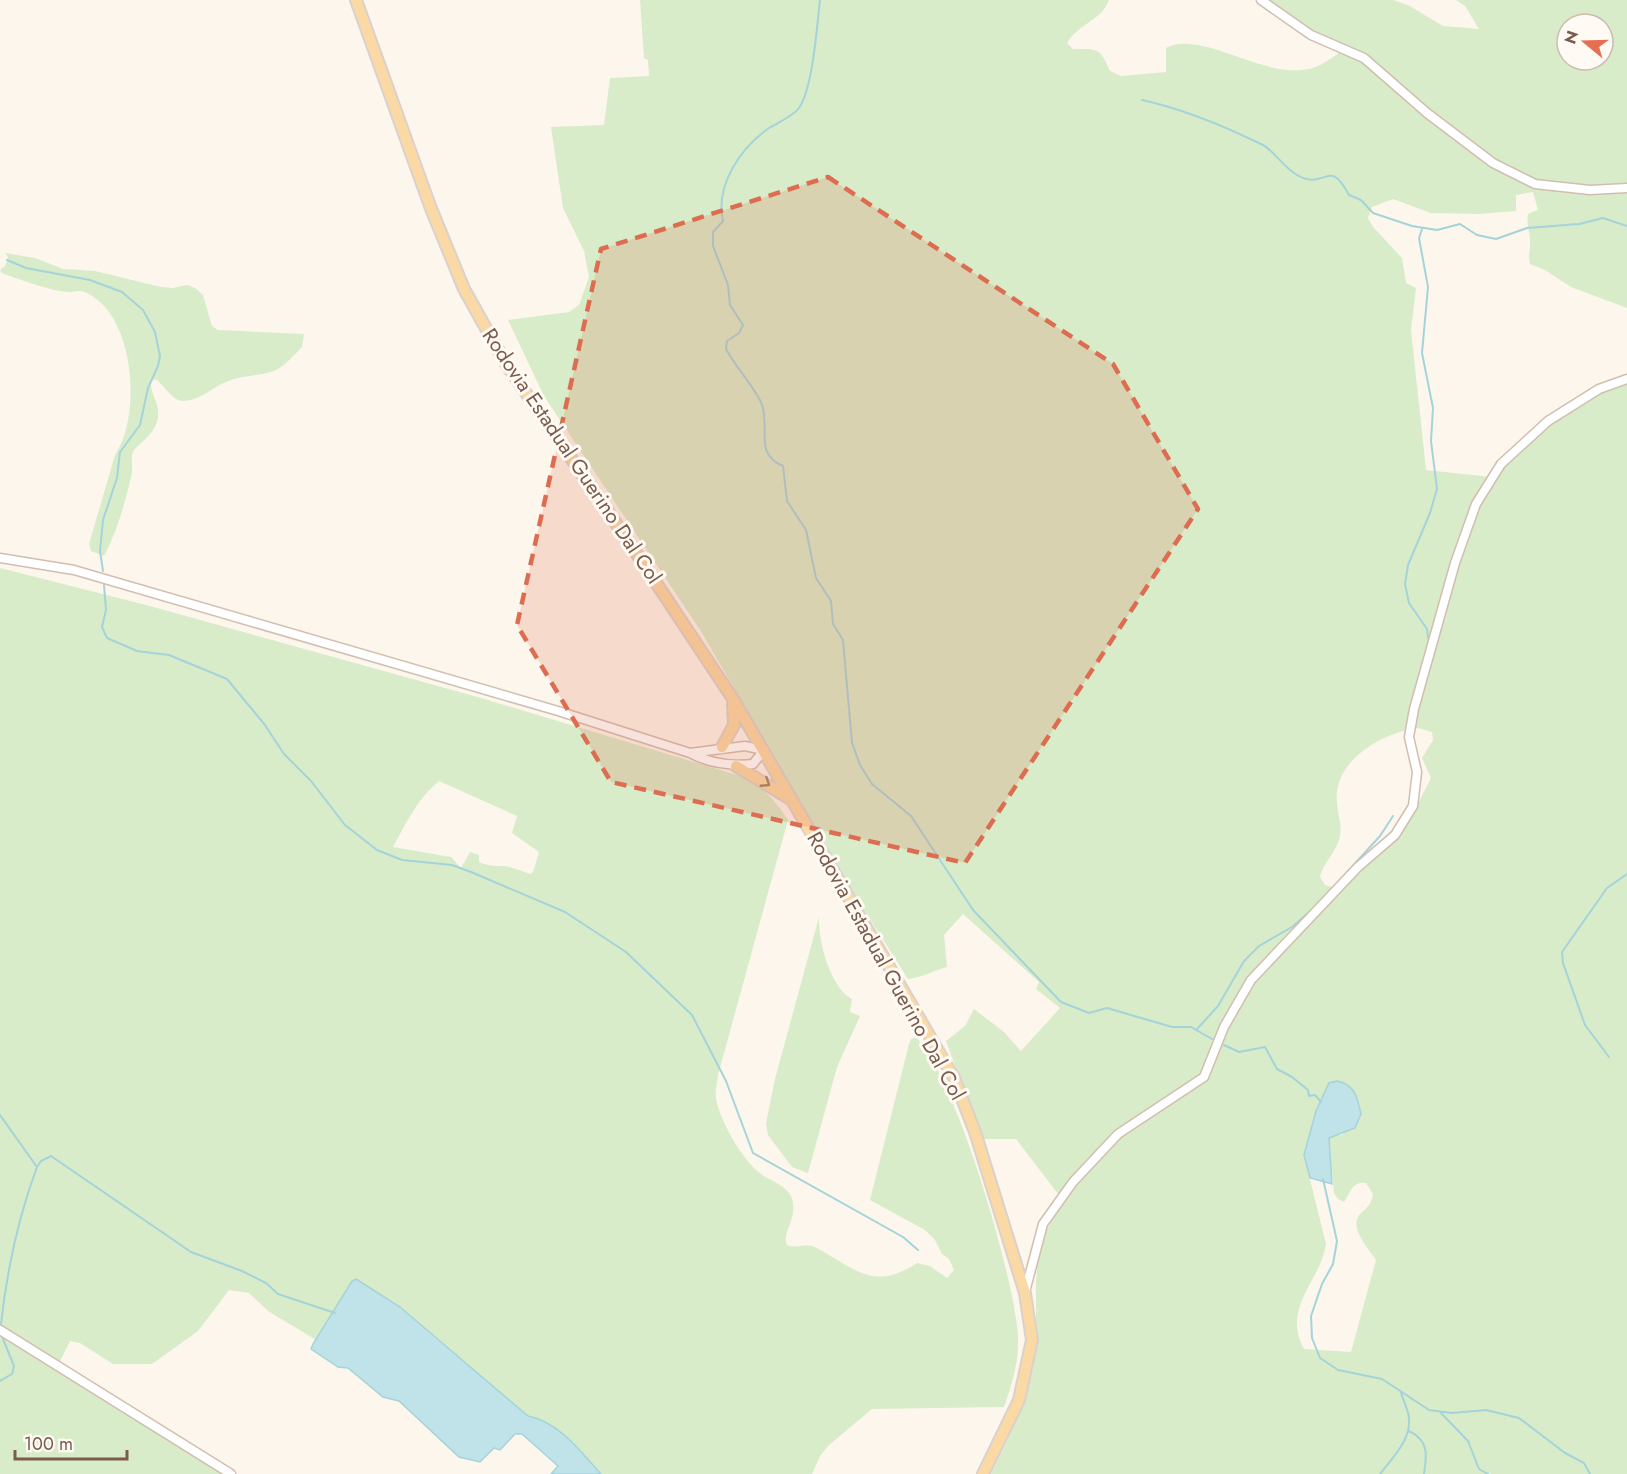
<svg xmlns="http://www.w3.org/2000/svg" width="1627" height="1474" viewBox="0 0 1627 1474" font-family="Jost,sans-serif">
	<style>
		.green { fill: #d8ecc9; fill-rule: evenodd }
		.water { fill: #bfe3e8; stroke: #a5d3da; stroke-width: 1.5 }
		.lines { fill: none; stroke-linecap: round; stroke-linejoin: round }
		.stream { stroke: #a5d3da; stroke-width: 2 }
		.minor-casing { stroke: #d1beb0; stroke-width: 11 }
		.major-casing { stroke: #dad1cd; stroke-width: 14 }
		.minor { stroke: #fff; stroke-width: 8 }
		.major { stroke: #fbd9a5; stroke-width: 10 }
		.oneway { stroke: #a18267 }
		.marked { fill: #dc6d51; fill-opacity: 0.2; stroke: #dc6d51; stroke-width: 4.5; stroke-dasharray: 12 8; stroke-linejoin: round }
		.labels { text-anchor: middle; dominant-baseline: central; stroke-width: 6; stroke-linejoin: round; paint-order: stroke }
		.street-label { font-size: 21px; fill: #7a5c4d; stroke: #fffaf3 }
	</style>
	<rect width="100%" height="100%" fill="#fdf6ec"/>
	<!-- green -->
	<path class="green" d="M640,0H1109C1102,20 1077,25 1067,43L1073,49C1097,49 1100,47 1110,71L1121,76L1166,72V48C1206,27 1280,94 1327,61C1333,57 1338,55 1341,49L1312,34L1266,0H1393L1408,5L1443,26L1479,29L1465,6L1456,0H1627V308L1571,287L1545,270L1530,264C1528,256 1530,252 1530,244C1531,234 1526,225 1528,214L1538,210L1533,192L1516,195V211L1479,214L1431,213L1393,199L1372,207L1368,218L1373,227L1402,258L1406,283L1416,288L1411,330L1426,470L1491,477L1559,416L1595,397L1592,395L1627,380V1474H991C1006,1442 1024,1410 1031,1375C1046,1315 1018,1254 1065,1203L1016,1139H982L946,1041L965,1026L974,1009L1004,1032L1021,1051L1060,1008L1036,989L1039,982L963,914L944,935L947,967C933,971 923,977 908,979L847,883L702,633L544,396L508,320L569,312L579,305L589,277L584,251L563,208L551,127L604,125L610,78L649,76L648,60L644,58ZM1567,24H1603V60H1567ZM1418,728L1432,732L1433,740L1422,758L1431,778L1407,825L1395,841L1349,881L1335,888L1325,885L1320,877C1323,863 1335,853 1339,840C1343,825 1338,817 1337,803C1332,761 1383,732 1418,728ZM1329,1083L1359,1105L1361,1114L1342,1135H1332L1329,1138L1334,1193L1338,1199L1344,1202C1351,1192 1352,1181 1366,1183L1373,1194C1371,1204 1369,1206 1361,1213C1347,1227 1369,1249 1376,1260L1351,1352L1304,1349C1281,1307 1321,1281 1326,1244L1304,1155L1316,1110Z
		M5,253L35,258L63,269L95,271L161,287L173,288L187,285L195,288L203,295L212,326L218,330L304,334L302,347C295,354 284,367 274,371C256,377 241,374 221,384C209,391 197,401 183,401C172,401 164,384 155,379L151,382C150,395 160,403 158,417C155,434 144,439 134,450C130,455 133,467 132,473C125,502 118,530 104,556L91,551L89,544L115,455C142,415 135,316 87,293C80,289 75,292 69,292C54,292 18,279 2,273L0,270L5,266L8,257Z
		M0,568L150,606L481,698L737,775C761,785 774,798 788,820L718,1075C717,1082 715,1091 716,1098C719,1120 743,1161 761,1174C770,1180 785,1185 791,1196C800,1216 781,1232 787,1245C797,1249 804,1243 815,1247C856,1269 873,1292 917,1263L930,1266L947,1278L954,1270L949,1259L942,1254L935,1240L925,1230L870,1200L909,1044L911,1039L916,1037C956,1078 1015,1278 1018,1337C1019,1362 1012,1384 1004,1407L872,1409L828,1446L820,1456L812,1474H601L569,1439L528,1416L400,1307L356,1279L352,1281L316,1340L268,1311L249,1293L229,1290L198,1331L152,1364H113L80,1343L70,1341L59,1363L226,1474H0ZM439,781L517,816L512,833L539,852L533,872L530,874C522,871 513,867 504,866C495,866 487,866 479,862V855L470,852L461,868L451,857L393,847C406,823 418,798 439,781Z
		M819,917C818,941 830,987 852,999L850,1012L860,1016L837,1067L808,1173L792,1167L768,1135L766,1123L775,1079Z"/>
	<!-- water -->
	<path class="water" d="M1337,1081C1356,1085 1357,1098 1361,1114L1355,1128L1329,1138L1332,1184L1310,1178L1304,1155L1316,1111L1329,1083Z
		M356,1279L400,1307L528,1416C559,1422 581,1452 601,1474H551L558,1466L522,1434H515L500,1450L494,1448L480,1462L459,1457L399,1401L383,1397L348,1368L338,1367L311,1349L313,1344L352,1281Z"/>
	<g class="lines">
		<!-- stream -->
		<path class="stream" d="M820,0C817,25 813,88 799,108C792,117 779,122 769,128C740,148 715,186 723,221L713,232V246L728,285L730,305L743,325L739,333L727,341L726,349C735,367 756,388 762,405C770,429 754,454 783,466L787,501L806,530L816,578L831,601L833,624L843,640L852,743L860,765L872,784L911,816L973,910L1061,1002L1089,1013L1107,1008L1172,1027H1191L1212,1039
			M1142,100C1184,109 1224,126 1263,145C1274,151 1283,167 1297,175C1326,192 1328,155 1349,195L1361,200L1373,213L1412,226L1437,230L1460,224L1477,235L1496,239L1527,228L1579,224L1603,218L1627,226
			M1422,229L1419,238L1428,287L1422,353L1433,408L1431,441L1437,489L1430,513L1408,565L1405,584L1409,603L1427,629L1428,638
			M7,260L26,268L90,280L122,292L143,310L155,332L160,356L158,366L148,388L140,425L120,452L117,478L103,520L100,551L103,571
			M104,585L106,610L102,627L107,638L137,651L169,655L227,679L265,725L284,754L311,781L345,825L377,850L402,860L452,865L471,872L565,912L626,952L692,1015L726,1081L753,1153L903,1237L918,1250
			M1330,891L1380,836L1393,816
			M1197,1029L1218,1006L1244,961L1259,946L1292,927L1314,908
			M1224,1045L1239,1052L1265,1047L1277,1069L1292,1077L1308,1090L1309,1096L1315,1095L1321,1102
			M1609,1057L1585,1025L1563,963L1562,952L1607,888L1627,874
			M0,1115L37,1167
			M1323,1179L1337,1241L1333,1264L1322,1284L1311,1316L1312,1338L1320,1358L1338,1370L1382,1379L1429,1410L1452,1413L1486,1410L1519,1418L1565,1453L1584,1463L1590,1474
			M1,1324C7,1270 18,1218 37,1167L41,1161L51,1156L191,1252L242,1271L266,1283L278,1294L335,1313
			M0,1381L12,1374L14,1366L3,1339
			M1441,1413L1468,1441L1479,1469L1488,1474
			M1409,1431C1429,1441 1427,1454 1424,1474
			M1380,1474C1392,1458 1411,1440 1409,1419C1409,1411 1403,1401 1401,1392"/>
		<!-- minor casing -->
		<g class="minor-casing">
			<path id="minor" d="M1261,0L1311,35L1364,58L1427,113L1493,163L1535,184L1590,190L1627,188
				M0,558L74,570L558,711L690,753C710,764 731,766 753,764L764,750L745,746L690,753
				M1025,1292L1043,1224L1073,1182L1118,1134L1204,1077L1224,1027L1251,980L1358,867L1395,835L1413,806L1417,772L1409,737L1414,709L1455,563L1476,504L1501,464L1548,421L1599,389L1627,379
				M0,1330L231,1474"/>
		</g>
		<!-- major casing -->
		<g class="major-casing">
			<path id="major" d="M356,0L430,206L464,289L506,364L633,548L733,699L954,1078L975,1132L1025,1293L1032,1340L1019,1400L983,1474
				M722,747L734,725L733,703
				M736,766L792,800"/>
		</g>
		<!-- minor -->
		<use href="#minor" class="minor"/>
		<!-- major -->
		<use href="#major" class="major"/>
	</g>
	<!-- one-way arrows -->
	<defs><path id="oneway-chevron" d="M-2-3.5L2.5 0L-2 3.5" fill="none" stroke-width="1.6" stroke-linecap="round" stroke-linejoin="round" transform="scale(1.5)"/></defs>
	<use class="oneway" href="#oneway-chevron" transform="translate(766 783) rotate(33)"/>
	<!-- marked area -->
	<path class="marked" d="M828,177L1113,364L1198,509L965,863L611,782L517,625L601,249Z"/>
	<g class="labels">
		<!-- street labels -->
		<g class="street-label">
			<text transform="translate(572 456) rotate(56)">Rodovia Estadual Guerino Dal Col</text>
			<text transform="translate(886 966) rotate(61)">Rodovia Estadual Guerino Dal Col</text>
		</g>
	</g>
	<!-- north arrow -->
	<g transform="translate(1585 42) rotate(289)"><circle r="28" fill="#fffaf3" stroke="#cabbb1" stroke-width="1.5"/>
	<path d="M0-4.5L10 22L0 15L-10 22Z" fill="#e76f51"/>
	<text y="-9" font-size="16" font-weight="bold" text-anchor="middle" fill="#7a5c4d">N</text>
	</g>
	<!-- scale -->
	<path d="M15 1450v9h112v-9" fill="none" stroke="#7a5c4d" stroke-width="3"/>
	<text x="24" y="1450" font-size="18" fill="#7a5c4d" stroke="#fffaf3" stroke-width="4.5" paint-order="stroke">100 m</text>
</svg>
